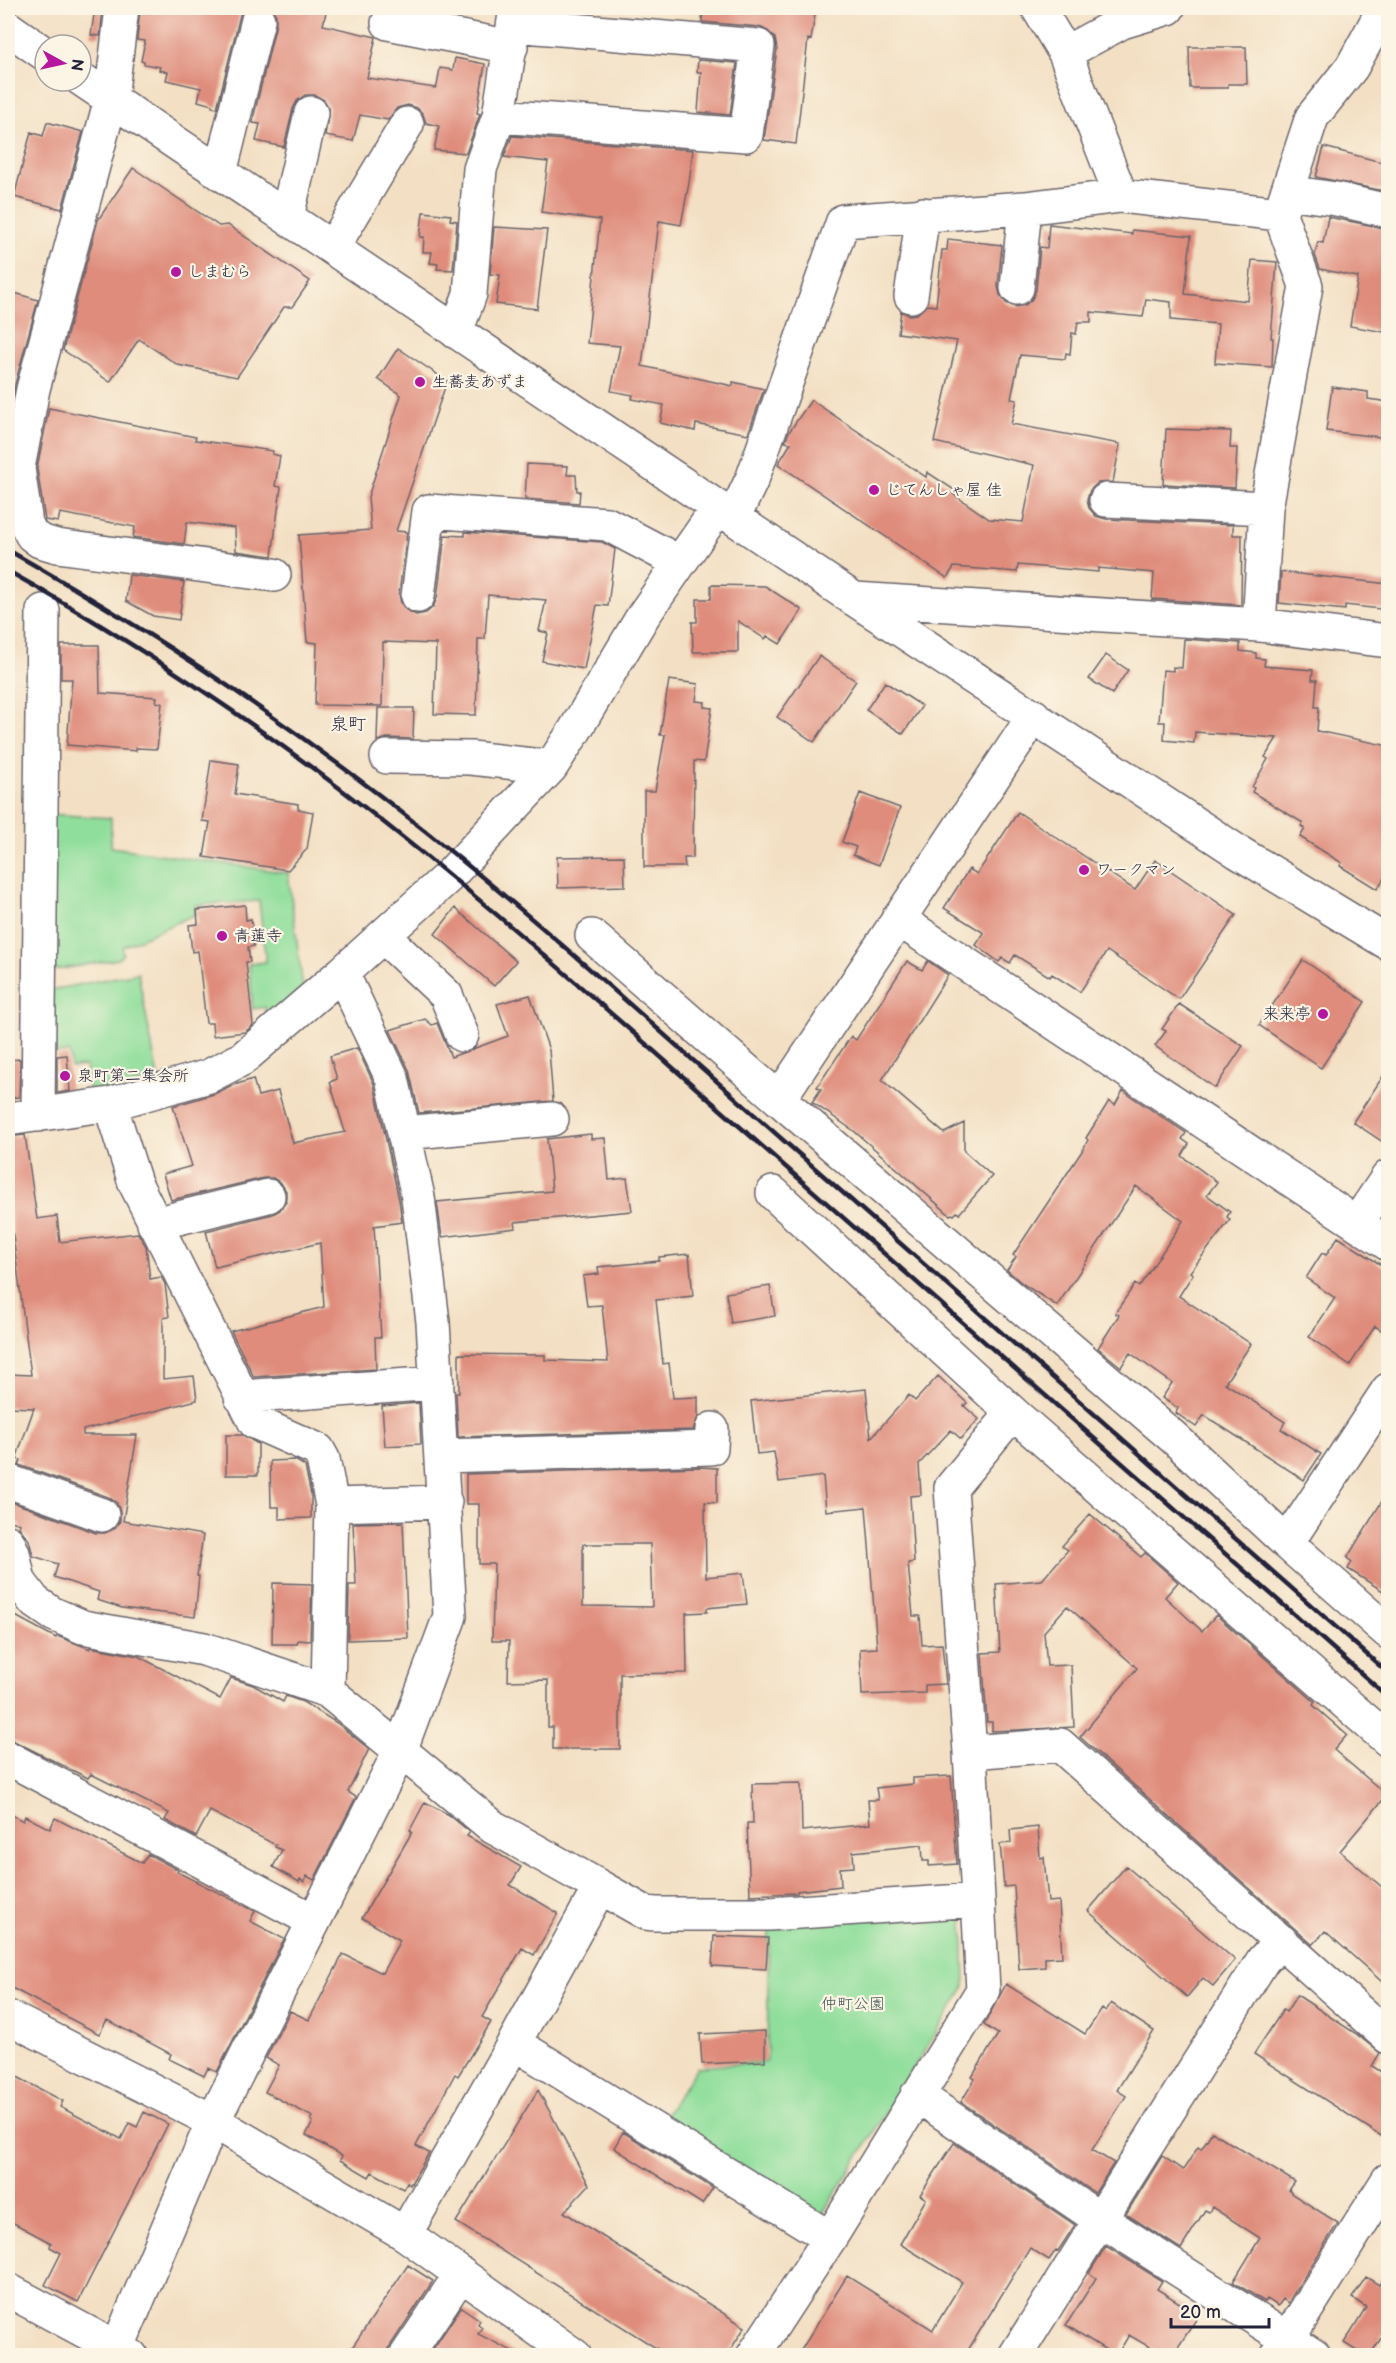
<svg xmlns="http://www.w3.org/2000/svg" width="1396" height="2363" viewBox="0 0 1396 2363" font-family="'Balsamiq Sans','Klee One',sans-serif">
	<style>
		.green { fill: #90de9b; stroke: #59806b; stroke-width: 1.5 }
		.building { fill: #df8c7b; fill-rule: evenodd }
		.lines { fill: none; stroke-linecap: round; stroke-linejoin: round }
		.minor-casing { stroke: #6b646b; stroke-width: 36 }
		.minor { stroke: #fff; stroke-width: 33 }
		.rail { stroke: #22223b; stroke-width: 4.5 }
		.poi-dot { fill: #b5179e; stroke: #fcf5e5; stroke-width: 2 }
		.labels { text-anchor: middle; dominant-baseline: central; stroke-width: 4.5; stroke-linejoin: round; paint-order: stroke }
		.poi-label { font-size: 16px; fill: #22223b; stroke: #fcf5e5; text-anchor: start }
		.park-label { font-size: 16px; fill: #435a58; stroke: #fcf5e5 }
		.neighbourhood-label { font-size: 18px; fill: #22223b; stroke: #fcf5e5 }
	</style>
	<rect width="100%" height="100%" fill="#fcf5e5"/>
	<filter id="ink" filterUnits="userSpaceOnUse"><feTurbulence type="fractalNoise" baseFrequency=".0167" numOctaves="2"/><feDisplacementMap in="SourceGraphic" scale="12" xChannelSelector="R" yChannelSelector="G"/><feConvolveMatrix kernelMatrix="1 2 1 2 8 2 1 2 1" color-interpolation-filters="sRGB"/></filter>
	<filter id="wash" filterUnits="userSpaceOnUse"><feTurbulence type="fractalNoise" baseFrequency=".008" numOctaves="4" result="noise"/><feDisplacementMap in="SourceGraphic" scale="24" xChannelSelector="R" yChannelSelector="G"/><feGaussianBlur stdDeviation="1.35" result="paint"/><feColorMatrix in="noise" values="0 0 0 0 0 0 0 0 0 0 0 0 0 0 0 0 0 1.4 0 .05"/><feComposite in="paint" operator="in"/></filter>
	<g filter="url(#wash)">
		<rect width="100%" height="100%" fill="#f3e0c4"/>
		<!-- green -->
		<path class="green" d="M48,814L111,818V847L288,873L303,988L266,1020L265,1007L253,1009L249,964L266,962L259,901L196,905L194,915L122,947L123,954L118,959L50,971Z
			M138,973L158,1078L89,1095L86,1066L71,1067L69,1052L44,1055L52,990Z
			M963,1917L965,1986L821,2216L662,2121L697,2067L767,2062L769,1921Z"/>
		<g id="blocks">
			<!-- building -->
			<path class="building" d="M95,8H103L100,36L91,35Z
				M140,8H244L240,15L217,108L212,107V105L198,101L201,88L166,80L168,72L159,70L160,67L144,64V62L141,61L145,41L137,40Z
				M272,8H327L323,25L376,37L367,78L435,88L437,86L440,68L453,70L455,58L485,64L477,113L480,114L466,153L434,150L439,126L426,123L423,114L417,108L408,105L397,108L388,120L360,115L353,141L325,136L329,108L324,100L315,95H305L297,101L293,109L284,147L256,141L260,124L253,123L254,115L276,24V15Z
				M703,8H816L811,40L808,39L796,144L764,140L777,49L775,38L768,31L760,27L702,22Z
				M1189,47H1246L1247,84H1228V88H1190Z
				M698,60L737,63L730,115L698,112L701,72H697Z
				M47,122L83,132L62,209L14,197L31,132L43,136Z
				M512,136L693,150L689,183L681,225L659,221L642,366L733,386V382L764,389L748,434L696,424L695,431L660,423L664,405L632,399L633,395L611,391L620,346L587,343L600,220L541,212L548,162L504,157Z
				M1324,147L1389,164V192L1316,177Z
				M133,168L219,226L228,225L310,281L292,307H284L237,377L178,365L139,339L110,382L63,350L98,220Z
				M423,212L451,215L450,220L457,221L453,270L437,269L438,264L430,263L432,252H423L424,237H420Z
				M1328,217L1389,229V306L1384,332L1350,326L1358,277L1320,269L1315,255L1318,242L1323,243Z
				M1049,224L1132,234V230L1191,236L1185,294L1248,301L1252,260L1277,262L1271,338H1273L1272,367L1215,363L1218,324L1171,320V302L1146,299L1143,317L1091,312V322H1078L1076,334L1072,333L1070,354L1066,353L1065,359L1020,355L1011,399L1017,400L1011,424L1120,444L1113,482L1098,483L1090,490L1087,500L1089,508L1096,516L1106,519L1233,525V535H1242L1241,605L1152,599L1154,573L1098,568V572L1018,565L1017,572L954,567L947,578L778,464L791,443L785,442L789,432L811,400L926,477L927,472L956,491L953,494L989,519L1023,522L1034,465L934,442L957,341L898,333L901,311L909,315L917,314L927,305L936,306L942,250H947L948,239L1002,245L998,286L1000,295L1006,303L1015,307L1025,305L1032,299L1036,290L1040,247L1047,248Z
				M494,227L547,230L537,309L496,304L500,275L490,274Z
				M8,291L38,300L15,384L8,423Z
				M398,348L447,381L396,531L407,532L399,594L401,603L406,610L416,615L426,613L433,607L437,598L445,535L465,536V532L602,542L615,549L608,606L597,605L584,669L542,661L548,633L539,631L546,600L488,595L485,639H478L476,715L434,714L436,644L383,642L382,706L315,705L317,643L307,642L299,535L371,530L368,497L401,395L378,379Z
				M1332,387L1368,392V399L1389,402V438L1326,431Z
				M49,408L196,437L195,440L273,451L272,454L280,456L275,486L281,487L272,556L236,551L235,528L187,522L184,544L133,537L135,527L60,513L58,522L45,520L37,468Z
				M1166,429L1231,431L1230,448H1237L1235,488L1163,484Z
				M527,464L568,466L567,475H576L577,491H580L579,503L525,499Z
				M1281,572L1389,584V610L1345,605V610L1279,603Z
				M129,575L184,582L179,620L153,616L126,601Z
				M711,585L765,586L802,610L780,644L767,636L765,639L738,621V652H693L692,622H697V599H711Z
				M1184,639L1240,643V651L1256,653V658L1265,659L1264,666L1313,670L1312,680H1317L1315,707H1319L1317,731L1389,746V871L1377,889L1340,866L1342,863L1300,837L1305,829L1301,826L1303,823L1252,792L1254,788L1252,787L1268,759L1265,757L1277,738L1195,732L1194,743L1164,740L1165,722H1159L1163,670L1173,671V667L1182,668Z
				M61,645H99L100,693L157,697L156,702L162,703L157,749L136,748V751L67,745L72,679H61Z
				M1106,655L1128,670L1112,694L1089,679Z
				M819,656L856,681L814,742L777,717Z
				M669,680L698,684L696,701L705,702L704,707L712,708L704,762L694,761L693,858H684L685,867H644V791H655L665,735H660Z
				M885,682L922,706L903,734L866,710Z
				M378,708H414L413,739L387,738L377,741Z
				M211,760L239,764L235,794L298,804V809L313,812L307,849L288,870L204,857L210,822L202,821Z
				M860,793L900,808L879,865L853,855L856,847L842,842Z
				M1018,812L1135,890L1155,860L1236,915L1179,999L1107,951L1080,992L1052,974L1050,977L1015,955L1010,963L1002,958L999,962L976,945L984,933L944,908L969,869L977,874Z
				M624,856L625,886L558,888L557,857Z
				M245,905L246,920L251,919L254,946L248,947L250,962H246L253,1025L245,1032L213,1036L212,1023H206L198,951L192,952L189,925L198,924L197,910Z
				M455,908L516,961L494,986L435,934Z
				M1303,960L1365,1002L1321,1068L1259,1025Z
				M907,961L922,970L928,961L948,975L882,1080L944,1133L964,1123V1151L992,1176L959,1214L957,1212L954,1215L952,1214L950,1215L854,1131L812,1102L821,1089L817,1087L851,1036L856,1040Z
				M530,995L549,1050L553,1101L419,1113L409,1070L390,1030L425,1019L432,1025L437,1023L451,1057L508,1036L497,1004Z
				M1179,1004L1243,1046L1215,1088L1155,1046L1166,1031L1162,1029Z
				M357,1048L374,1084L399,1200L402,1222L374,1226L381,1337H375L376,1369L254,1377L231,1331L324,1307L320,1243L215,1267L206,1231L273,1214L280,1210L286,1202V1191L281,1183L273,1178H264L171,1200L163,1174L192,1166L173,1106L214,1094L231,1086L253,1079L258,1096L278,1091L293,1143L345,1132L330,1082L337,1079L330,1056Z
				M67,1055L70,1091L57,1093V1056Z
				M20,1059L19,1097L8,1098V1060Z
				M1389,1067V1146L1353,1122Z
				M1123,1091L1186,1133L1182,1139L1189,1144L1182,1156L1217,1182L1207,1195L1230,1212L1227,1217L1230,1220L1190,1272L1193,1274L1179,1296L1251,1344L1225,1383L1285,1422L1281,1429L1321,1454L1304,1480L1204,1415L1196,1427L1176,1413L1178,1408L1162,1398L1172,1383L1130,1353L1121,1367L1098,1348L1119,1315L1115,1313L1135,1284L1139,1287L1183,1221L1136,1186L1057,1306L1023,1284L1007,1270L1016,1257L1013,1255L1082,1151L1088,1140L1086,1138L1109,1101L1115,1105Z
				M591,1134V1139L605,1138L609,1180L627,1178L632,1211L515,1222L516,1228L442,1237L437,1202L552,1191L547,1139Z
				M25,1135L37,1219L57,1216L60,1242L138,1233L146,1246L150,1279L161,1277L165,1284L169,1317L163,1318V1379L194,1376L197,1400L83,1430V1435H137L123,1521L203,1535L197,1576H199L195,1617L122,1608L97,1600L99,1592L54,1577L58,1564L33,1556L29,1540L19,1527L20,1524L8,1520L12,1502L96,1533H105L114,1529L120,1521V1512L117,1503L108,1497L19,1465L21,1460L16,1459L34,1408L8,1407L9,1374L31,1375L8,1197V1137Z
				M1338,1237L1389,1270V1335L1375,1326L1350,1365L1309,1337L1335,1298L1306,1278L1322,1253L1326,1255Z
				M689,1254L693,1296L656,1300L663,1364L669,1363L673,1398L698,1397V1417L693,1430L458,1437L456,1393H459V1354L545,1355V1360L608,1362L602,1305L587,1306L583,1276L599,1274L598,1267L659,1261V1257Z
				M770,1286L775,1316L731,1323L726,1293Z
				M938,1376L967,1403L964,1406L979,1419L961,1439L951,1430L919,1464L921,1495L910,1496L914,1562L908,1563L913,1616H920L922,1645L942,1644L946,1684L925,1685V1693L862,1695L860,1649L877,1648L866,1507L826,1511L823,1476L779,1482L774,1452L757,1454L751,1401L866,1389L871,1438L909,1395L915,1401Z
				M419,1403L421,1444L385,1446L382,1406Z
				M226,1435H243L258,1444V1475H226Z
				M295,1460L305,1466L311,1495V1518L279,1519V1507H271L270,1461Z
				M699,1467L717,1468V1503L705,1502L706,1577L743,1573L747,1604L707,1608V1612L686,1613L687,1673L620,1674V1749H553V1727H548V1680L508,1681L509,1641H492L494,1564H479V1504H466V1474ZM583,1544H650L652,1607L583,1606Z
				M1389,1490V1595L1348,1569L1352,1562L1347,1558Z
				M1090,1514L1141,1557L1145,1553L1178,1582L1165,1597L1202,1631L1216,1615L1315,1702L1313,1705L1347,1735L1334,1750L1387,1795L1340,1851L1389,1893V1988L1325,1931L1313,1945L1080,1737L1137,1668L1067,1606L1044,1632L1047,1666L1071,1665L1074,1727L992,1731V1722H987L982,1653L1000,1652L996,1584L1042,1580L1068,1550L1062,1546Z
				M403,1522L408,1638L348,1640L349,1585H356L353,1523Z
				M273,1583L312,1584L310,1641L298,1640L297,1644H272Z
				M8,1612L56,1638L57,1636L90,1649V1647L138,1656L220,1699L231,1678L253,1685L283,1702L286,1696L303,1702L337,1723L369,1749L348,1792L356,1797L314,1880L307,1876L304,1882L300,1879L299,1882L273,1867L282,1850L275,1847L276,1845L210,1811L196,1837L165,1820L169,1813L91,1774L88,1778L8,1738Z
				M951,1776L957,1864L929,1866V1861H923L922,1845L853,1852L854,1867L840,1868L841,1886L797,1891V1893L750,1895L747,1823H753L752,1784L801,1783L802,1831L870,1824L868,1800H878L876,1788L913,1784V1778Z
				M425,1802L449,1815L470,1832L467,1836L521,1867L510,1885L558,1913L534,1955L522,1948L482,2017L491,2022L458,2076L455,2074L416,2146L429,2153L410,2185L407,2182L403,2189L372,2172L369,2177L340,2160L342,2156L306,2135L313,2122L311,2120L313,2117L265,2092L279,2065L266,2058L290,2011L309,2020L343,1954L382,1973L400,1940L362,1918L412,1832L410,1830Z
				M8,1813L23,1821L25,1816L50,1829L55,1818L142,1863L148,1854L178,1870L177,1872L255,1911L250,1921L284,1939L217,2072L208,2068L204,2076L169,2059L171,2054L107,2020L99,2034L8,1986Z
				M1038,1827L1040,1858L1044,1857L1048,1902L1059,1901L1062,1957L1045,1958V1967L1019,1969L1014,1886L1004,1887L1000,1844L1011,1843L1010,1830Z
				M1126,1866L1235,1960L1213,1986L1203,1978L1187,1997L1088,1911Z
				M714,1936L768,1938L766,1969L712,1966Z
				M1006,1984L1085,2034L1102,2008L1106,2011L1111,2003L1154,2031L1117,2090L1126,2096L1092,2150L1114,2163L1095,2193L961,2102L975,2079L972,2077L998,2034L984,2025Z
				M1297,1995L1355,2033L1380,2053L1372,2066L1389,2077V2141L1254,2054L1283,2010L1286,2012Z
				M765,2031V2061L702,2064L700,2034Z
				M8,2072L63,2101L60,2107L121,2139L129,2123L137,2127L144,2112L168,2124L78,2302L45,2285L61,2253L50,2247L51,2243L8,2220Z
				M538,2090L589,2185L564,2212L745,2327L727,2355H667L456,2222Z
				M623,2132L713,2188L702,2204L614,2148Z
				M1212,2132L1295,2182L1289,2190L1292,2194L1338,2223L1288,2303L1283,2299L1278,2306L1267,2299L1265,2302L1233,2282L1260,2238L1212,2207L1209,2212L1205,2210L1181,2249L1126,2214L1162,2156L1183,2170L1198,2147L1201,2149Z
				M954,2143L1075,2225L1058,2251L1056,2250L1049,2260L1030,2248L967,2352L973,2355H798L847,2276L933,2330L962,2282L900,2244L926,2199L920,2195Z
				M1106,2246L1162,2281L1157,2289L1199,2315L1173,2355H1163L1129,2335L1117,2355H1114L1066,2325L1096,2278L1089,2273Z
				M408,2265L433,2281L390,2346L387,2355H347Z
				M1389,2271V2326L1370,2355H1363L1344,2343L1366,2307L1352,2298L1366,2277L1379,2285Z
				M461,2307L480,2320L478,2324L482,2327L478,2334L520,2355H429Z"/>
		</g>
	</g>
	<g filter="url(#ink)">
		<use href="#blocks" fill-opacity="0" stroke="#6b646b" stroke-width="1.5"/>
		<g class="lines">
			<!-- minor casing -->
			<g class="minor-casing">
				<path id="minor" d="M122,8L111,99L33,389L18,468L26,524L32,535L40,541L57,546L274,575
					M388,23L511,47
					M8,28L45,54
					M1065,53L1122,22L1168,8
					M81,79L854,599L1238,852L1388,943
					M499,116L746,135L758,46L514,25
					M220,173L258,20
					M1287,192L1336,199L1388,211
					M1121,196L1280,214
					M287,217L311,113
					M333,247L407,124
					M1017,288L1025,208
					M911,296L923,214
					M456,332L470,294L480,169L499,116L516,8
					M1106,500L1266,508
					M734,517L753,477L843,221L1025,208L1121,196L1065,53L1038,8
					M418,596L429,511L607,524L679,562
					M855,599L1259,625L1388,641
					M1259,625L1266,508L1306,286L1280,214L1312,117L1352,67L1384,8
					M1034,716L779,1099L1173,1437L1287,1543L1388,1632
					M387,757L471,758L551,767
					M898,919L1388,1244
					M383,936L446,995L462,1035
					M592,936L779,1099
					M110,1104L135,1183L255,1422L318,1450L323,1459L332,1505L328,1691
					M38,1115L43,611
					M8,1119L110,1104L209,1076L242,1059L342,973L449,876L551,767L575,730L643,616L718,508
					M404,1133L552,1119
					M773,1193L1015,1415
					M1357,1223L1388,1177
					M154,1224L268,1196
					M241,1397L437,1383
					M442,1456L711,1448L712,1429
					M8,1481L102,1515
					M332,1505L445,1502
					M8,1542L13,1553L19,1581L34,1601L53,1614L83,1627L204,1649L328,1691L493,1827L600,1887L514,2043L405,2234
					M1287,1543L1388,1390
					M970,1752L1060,1745L1388,2037
					M8,1758L314,1921
					M600,1887L646,1913L655,1914H769L977,1900
					M8,2017L213,2121L405,2234L575,2356
					M514,2043L830,2238
					M917,2095L1101,2220L1314,2356
					M8,2290L131,2356
					M114,2356L213,2121L400,1751L450,1616L433,1322L418,1197L392,1078L342,973
					M406,2356L461,2274
					M753,2356L830,2238L983,1990L970,1752L951,1488L1001,1427L1015,1415L1388,1740
					M1015,2356L1263,1960L1281,1941
					M1277,2356L1388,2180"/>
			</g>
			<!-- minor -->
			<use href="#minor" class="minor"/>
			<!-- rail -->
			<path class="rail" d="M8,550C135,622 258,702 374,791C516,899 649,1022 783,1140C984,1318 1186,1495 1388,1673
				M8,571C122,635 233,708 338,787C483,897 618,1020 755,1140C966,1326 1177,1511 1388,1697"/>
		</g>
	</g>
	<!-- markers -->
	<g class="poi-dot">
		<circle cx="176" cy="272" r="6"/>
		<circle cx="420" cy="382" r="6"/>
		<circle cx="874" cy="490" r="6"/>
		<circle cx="1084" cy="870" r="6"/>
		<circle cx="222" cy="936" r="6"/>
		<circle cx="1323" cy="1014" r="6"/>
		<circle cx="65" cy="1076" r="6"/>
	</g>
	<g class="labels">
		<!-- poi labels -->
		<g class="poi-label">
			<text x="188" y="272">しまむら</text>
			<text x="432" y="382">生蕎麦あずま</text>
			<text x="886" y="490">じてんしゃ屋 佳</text>
			<text x="1096" y="870">ワークマン</text>
			<text x="234" y="936">青蓮寺</text>
			<text x="1311" y="1014" text-anchor="end">来来亭</text>
			<text x="77" y="1076">泉町第二集会所</text>
		</g>
		<!-- park labels -->
		<g class="park-label">
			<text x="853" y="2004">仲町公園</text>
		</g>
		<!-- neighbourhood labels -->
		<g class="neighbourhood-label">
			<text x="348" y="724">泉町</text>
		</g>
	</g>
	<!-- margin -->
	<rect width="1396" height="2363" fill="none" stroke="#fcf5e5" stroke-width="30"/>
	<!-- north arrow -->
	<g transform="translate(63 63) rotate(98)"><circle r="28" fill="#fcf5e5" stroke="#a5a1a1" stroke-width="1.5"/>
	<path d="M0-4.5L10 22L0 15L-10 22Z" fill="#b5179e"/>
	<text y="-9" font-size="16" font-weight="bold" text-anchor="middle" fill="#22223b">N</text>
	</g>
	<!-- scale -->
	<path d="M1171 2318v9h98v-9" fill="none" stroke="#22223b" stroke-width="3"/>
	<text x="1180" y="2318" font-size="18" fill="#22223b" stroke="#fcf5e5" stroke-width="4.5" paint-order="stroke">20 m</text>
</svg>
